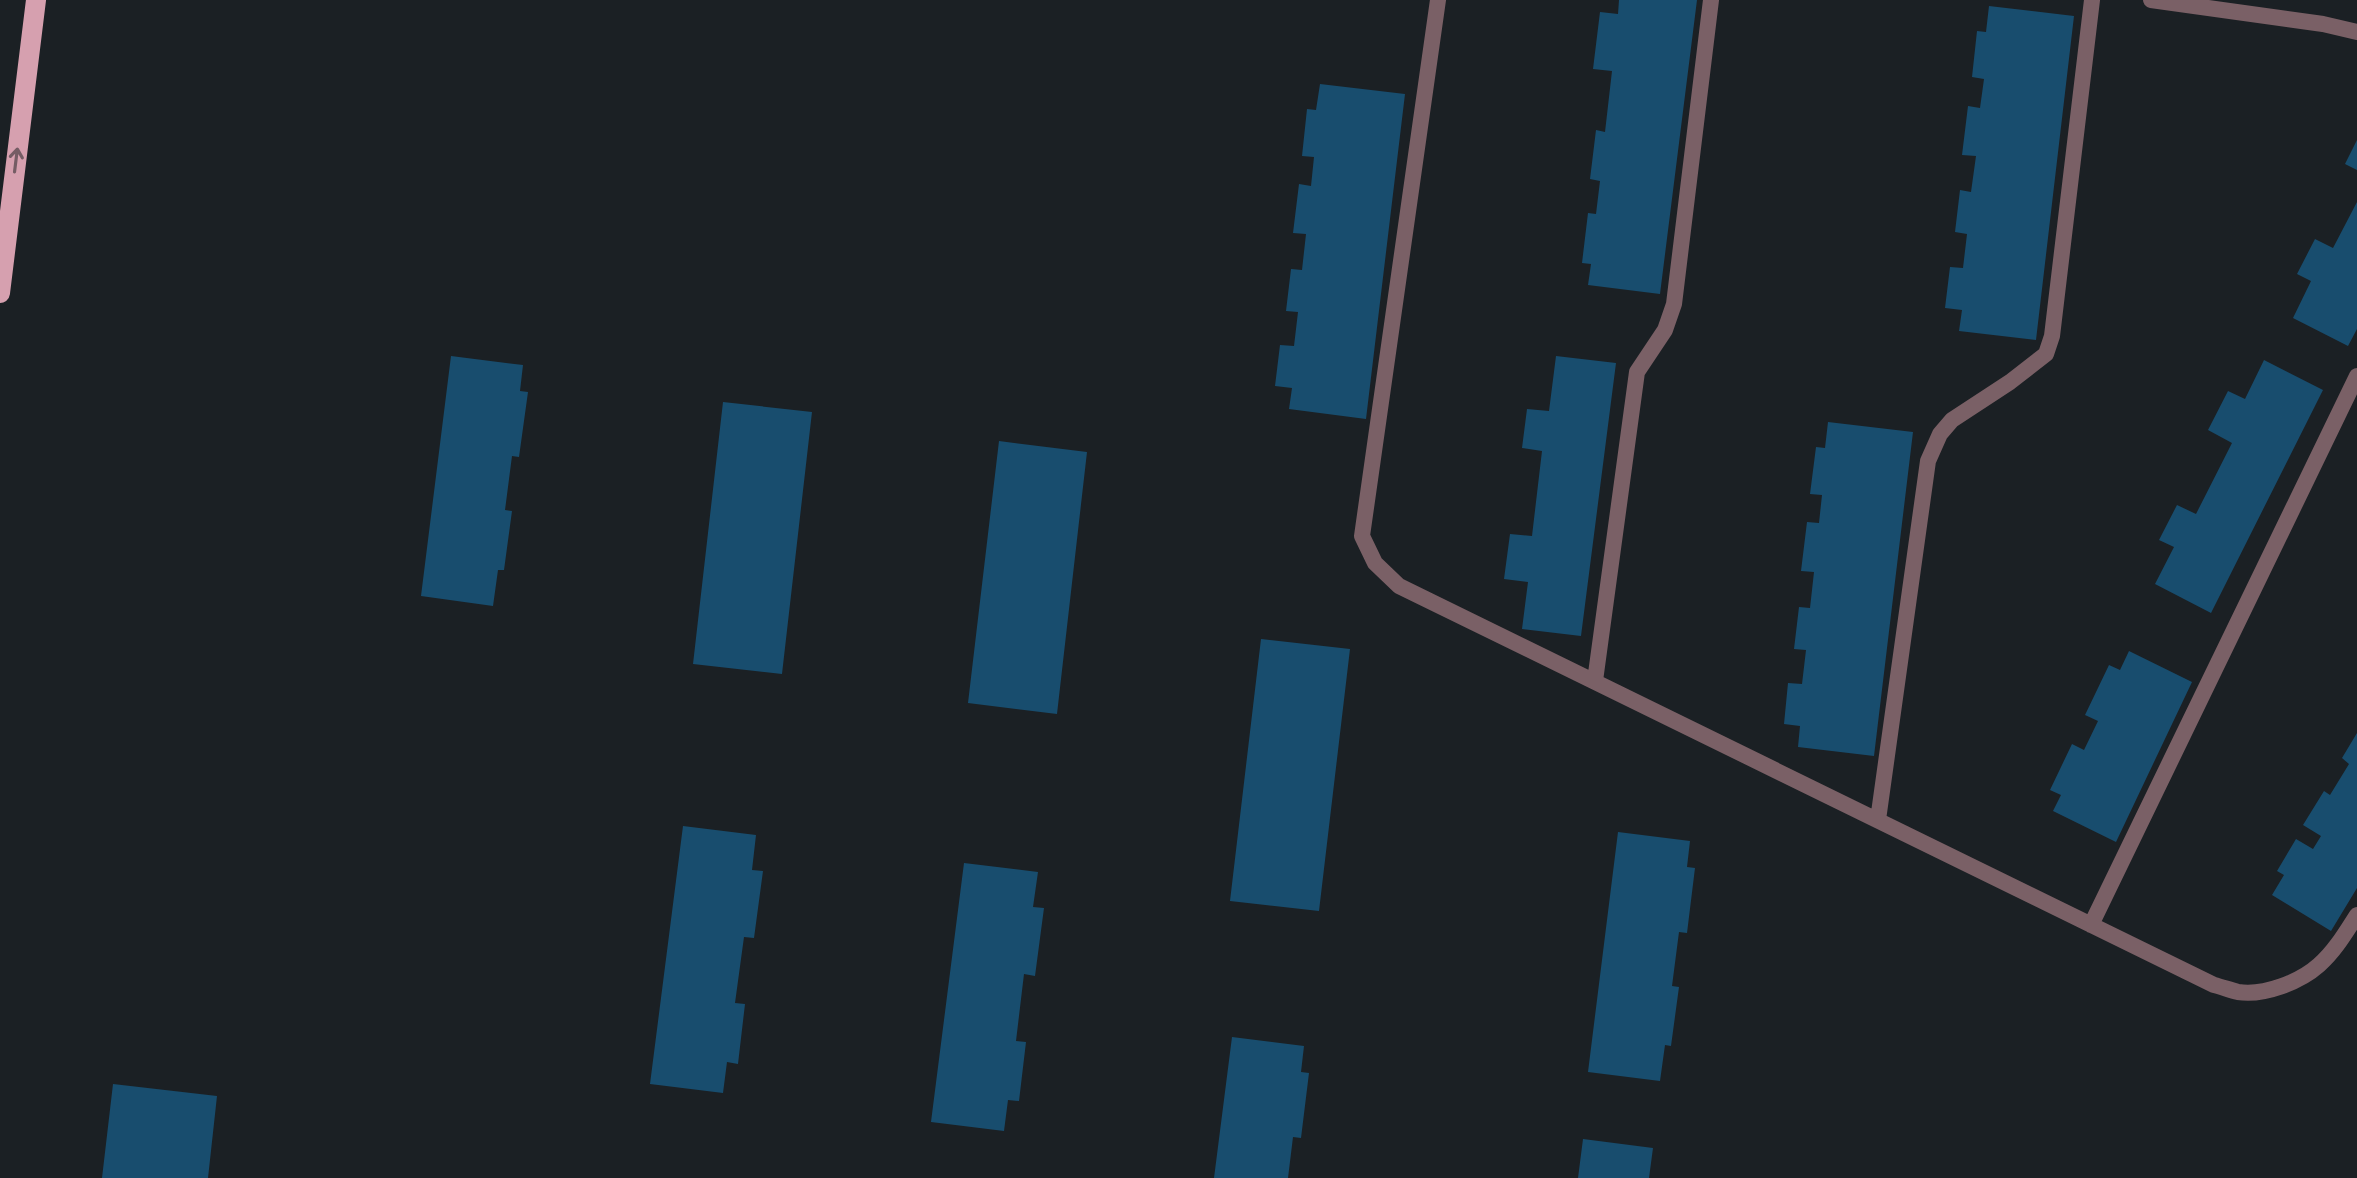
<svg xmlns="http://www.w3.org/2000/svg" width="2357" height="1178" viewBox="0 0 2357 1178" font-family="Lato,sans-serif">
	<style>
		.building { fill: #184d6e }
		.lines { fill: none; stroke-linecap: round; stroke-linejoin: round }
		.minor { stroke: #7a6066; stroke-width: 16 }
		.primary { stroke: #d6a0af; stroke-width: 20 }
		.oneway { stroke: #745c64 }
	</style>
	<rect width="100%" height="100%" fill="#1b2024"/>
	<!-- building -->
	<path class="building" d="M1619,0H1697L1660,294L1588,285L1591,264L1582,263L1588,213L1596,214L1600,181L1590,179L1596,130L1605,132L1612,71L1593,69L1600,12L1618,14Z
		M1989,6L2074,16L2036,340L1959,331L1962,310L1945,308L1950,267L1963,268L1967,234L1955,232L1960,190L1971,192L1976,156L1962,155L1968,106L1980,108L1984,79L1972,77L1977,31L1986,32Z
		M1320,84L1405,94L1366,419L1289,409L1292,388L1275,386L1280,345L1294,346L1298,312L1286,311L1291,269L1302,270L1306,234L1293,233L1299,184L1311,186L1314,157L1302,156L1307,109L1316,110Z
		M2357,140V170L2345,164Z
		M2357,202V329L2348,346L2293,318L2311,281L2297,274L2315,239L2333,248Z
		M451,356L523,365L520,391L528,392L519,457L512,456L505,510L512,511L504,570H498L493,606L421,596Z
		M1556,356L1616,363L1581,636L1522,629L1528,582L1504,579L1510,534L1532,536L1542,451L1522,448L1527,409L1549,411Z
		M2264,360L2323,390L2211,613L2155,584L2174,547L2159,540L2177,505L2196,514L2232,443L2208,430L2228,391L2245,399Z
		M723,402L812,412L782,674L693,664Z
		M1828,422L1913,432L1874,756L1798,747L1800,726L1784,724L1788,683L1802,684L1806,650L1794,649L1799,607L1810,608L1814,572L1801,571L1807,522L1819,523L1822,495L1810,494L1816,447L1825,448Z
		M999,441L1087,452L1057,714L968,703Z
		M1261,639L1350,649L1319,911L1230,901Z
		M2129,651L2192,682L2116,842L2053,811L2061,795L2050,790L2072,744L2084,750L2098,721L2085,715L2109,665L2120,670Z
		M2357,733V888L2331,931L2272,895L2284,875L2277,871L2296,839L2313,849L2321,836L2303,825L2324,791L2330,795L2349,764L2342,758Z
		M683,826L756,835L752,870L763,871L754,938L744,937L735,1003L745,1004L738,1064L727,1062L723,1093L650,1084Z
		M1618,832L1690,841L1687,867L1695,868L1687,933L1679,932L1672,986L1679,987L1671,1046L1665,1045L1660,1081L1588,1072Z
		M964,863L1038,872L1033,907L1044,908L1035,976L1024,974L1016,1041L1026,1042L1019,1101L1008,1100L1004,1131L931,1122Z
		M1232,1037L1304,1046L1301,1072L1309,1073L1301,1138L1293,1137L1288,1178H1214Z
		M113,1084L217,1096L208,1178H102Z
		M1583,1139L1653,1148L1649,1178H1578Z"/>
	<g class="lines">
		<!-- minor -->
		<path class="minor" d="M1438,0L1362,536L1375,563L1399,586L2214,985C2222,987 2230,990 2238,992C2264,996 2300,982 2319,965C2335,951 2346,932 2357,915
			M2151,0L2323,24L2357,32
			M1595,681L1637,372L1665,330L1674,304L1711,0
			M1878,820L1928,461L1940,434L1952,420L2010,382L2046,354L2052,336L2092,0
			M2091,925L2357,376"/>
		<!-- primary -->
		<path class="primary" d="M0,293L36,0"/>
	</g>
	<!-- one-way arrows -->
	<defs><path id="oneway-shaft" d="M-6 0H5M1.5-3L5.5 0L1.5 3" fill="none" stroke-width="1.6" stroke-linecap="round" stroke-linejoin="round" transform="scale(2)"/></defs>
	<use class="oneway" href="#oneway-shaft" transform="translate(16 160) rotate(-83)"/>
</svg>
